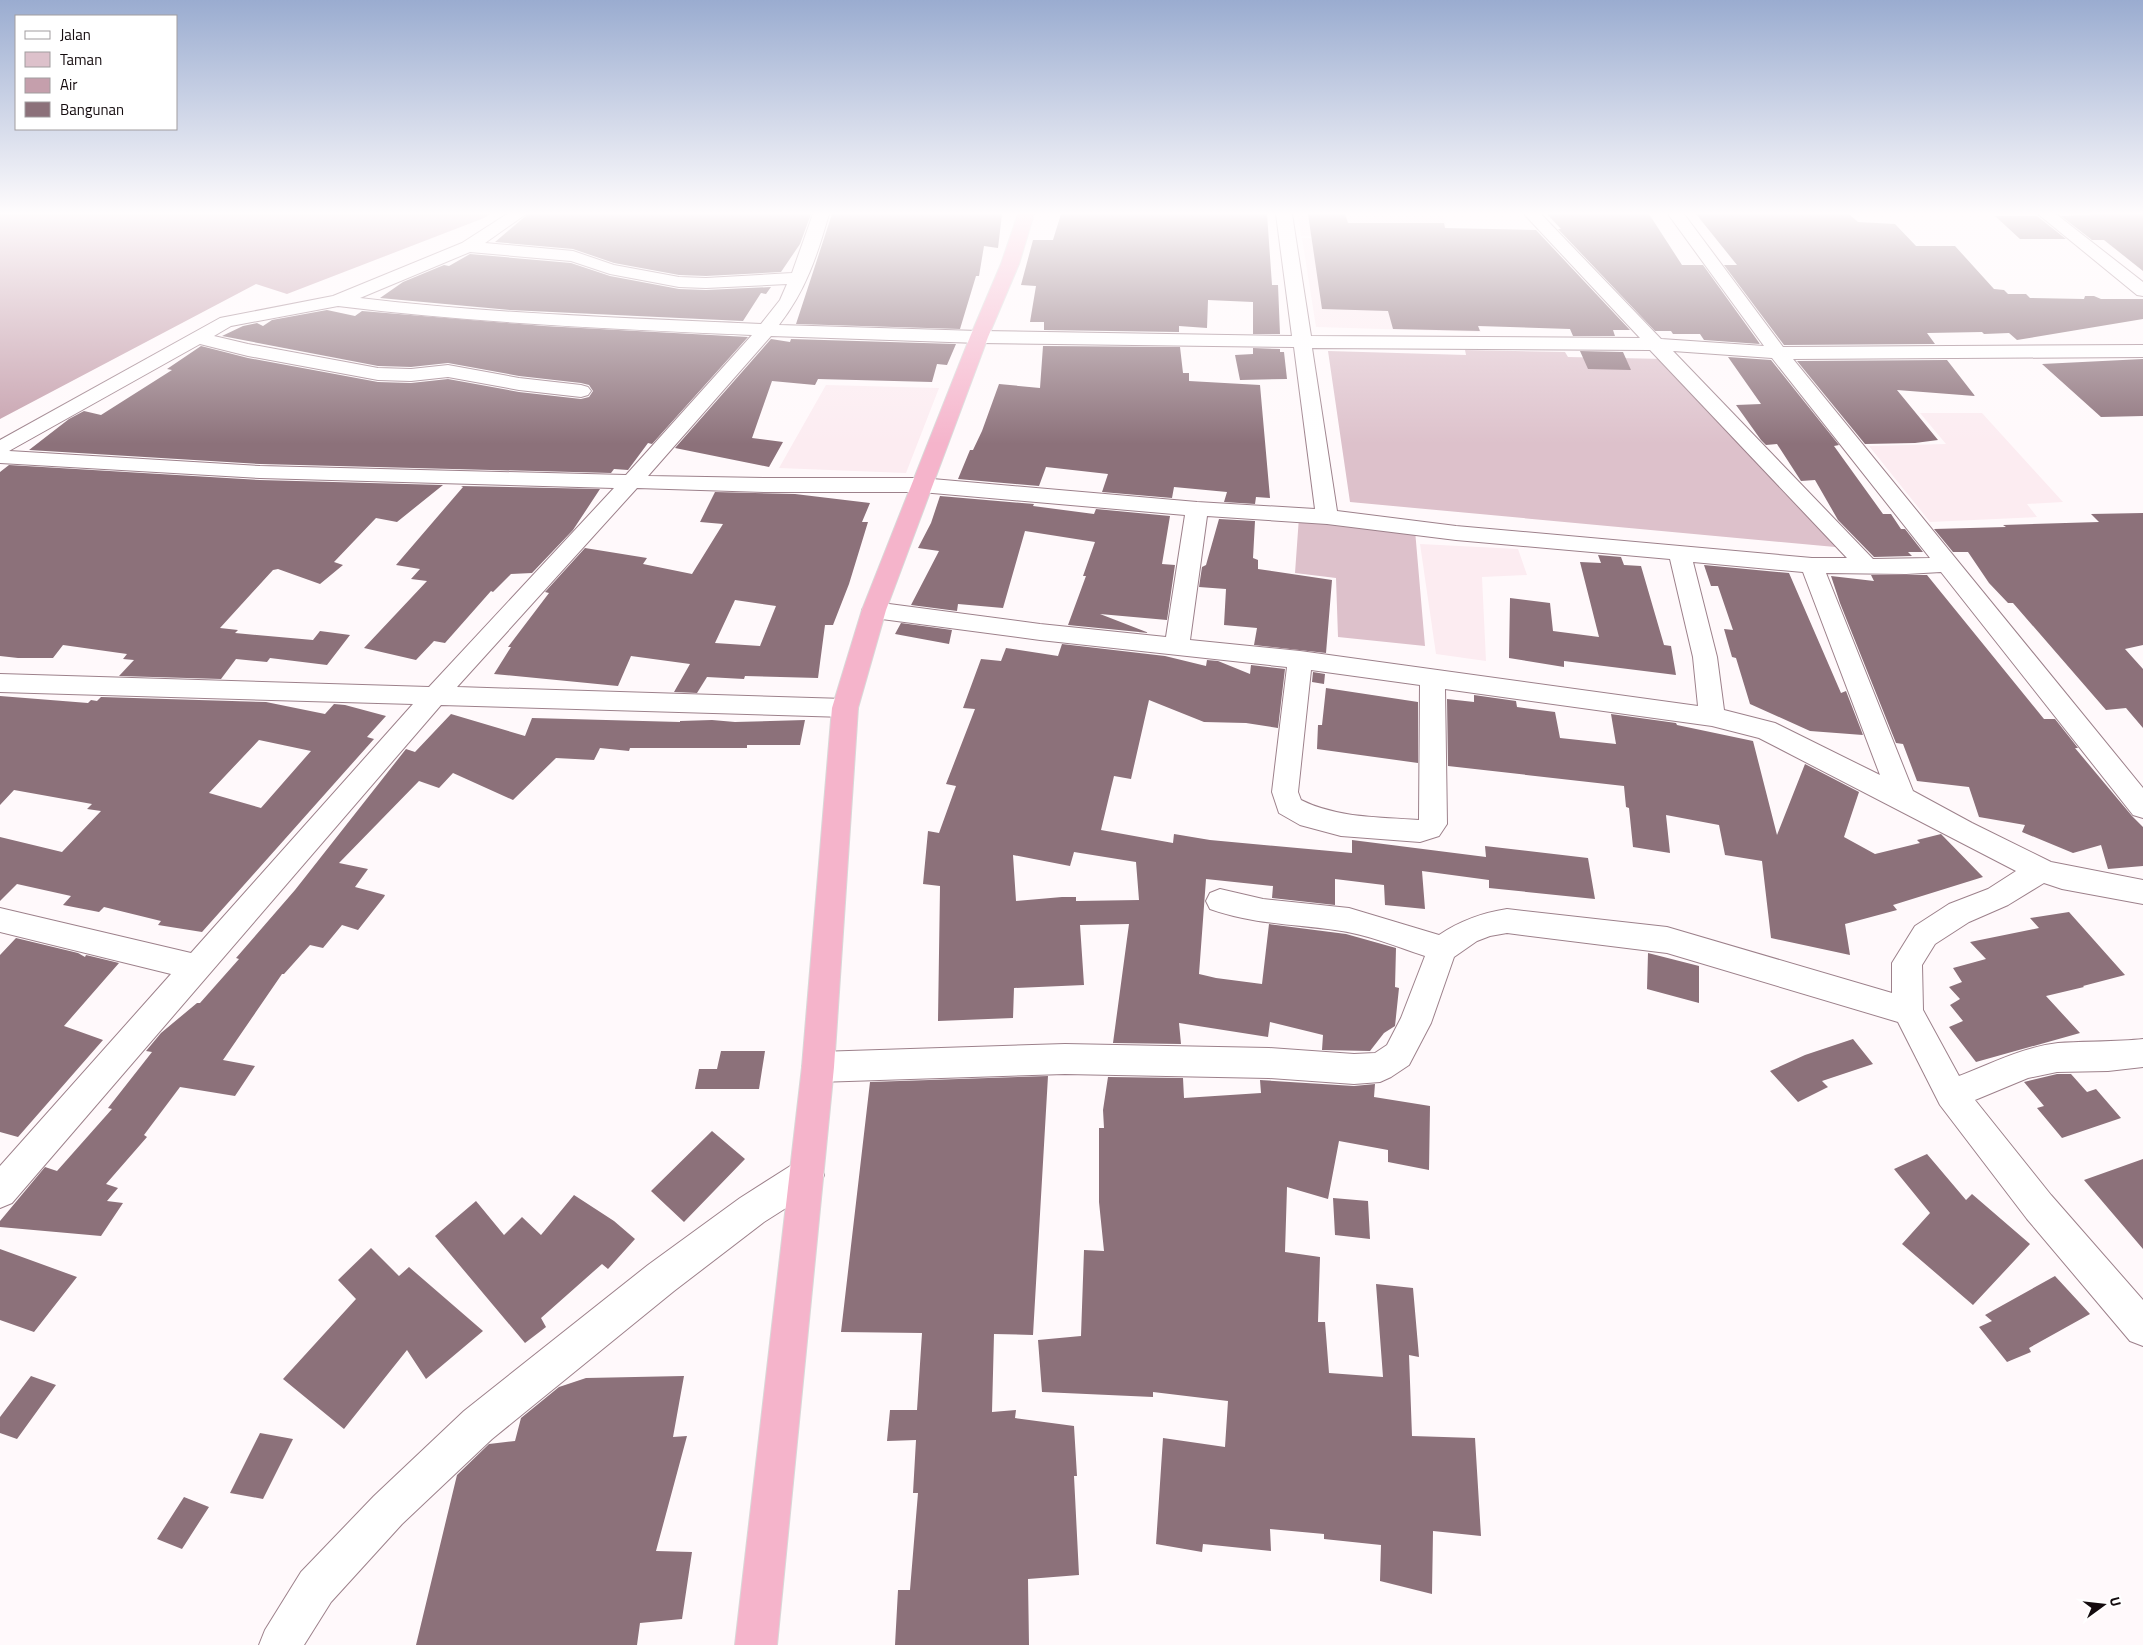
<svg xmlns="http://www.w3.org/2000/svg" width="2143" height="1645" viewBox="0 0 2143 1645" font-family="'Titillium Web',sans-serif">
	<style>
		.built { fill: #fcecf1 }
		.green { fill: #ddc1cb }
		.water { fill: #c59fac }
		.building { fill: #8c717a; fill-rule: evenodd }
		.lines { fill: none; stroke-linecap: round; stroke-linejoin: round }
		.minor-casing { stroke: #9d818b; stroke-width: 2 }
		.highway-casing { stroke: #d9d8d8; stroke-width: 2 }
		.minor { fill: #fff; fill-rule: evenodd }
		.highway { fill: #f5b4cb; fill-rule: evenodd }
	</style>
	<rect width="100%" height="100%" fill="#fff9fb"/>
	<!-- built -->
	<path class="built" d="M1298,214H1443L1450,240L1301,236Z
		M1302,238L1453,242L1481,332L1316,327Z
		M826,385L939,388L906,473L779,468Z
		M1920,413H1982L2063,502L2027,504L2037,517L1930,522L1869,446L1946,444Z
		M1420,544L1518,549L1527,575L1482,577L1486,661L1436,654Z"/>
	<!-- green -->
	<path class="green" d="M1465,350L1565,352L1568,357L1666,359L1846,548L1350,502L1328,351L1466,355Z
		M1299,517L1415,530L1425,646L1338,637L1336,578L1295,573Z"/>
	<!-- water -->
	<path class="water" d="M0,214H490L484,218L287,294L256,284L0,419Z"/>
	<!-- building -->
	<path class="building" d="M528,214H811L800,244L781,272L706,276L679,275L614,263L573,249L495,242Z
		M832,214H1002L998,248L984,246L979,276H976L960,329L796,324Z
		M1061,214H1267L1272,285H1278L1280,334H1253V302L1208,300L1207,328L1179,326V332L1044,330V322H1030L1036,286L1021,285L1033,240H1053Z
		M1308,214H1345L1348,223H1444L1445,228L1536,230L1630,330H1613L1615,336H1573L1570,329L1478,326L1480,331L1393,329L1388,311L1322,309Z
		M1547,214H1649L1682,265H1703L1760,344L1704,340L1700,334H1673L1671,331H1655L1558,229H1561Z
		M1696,214H1849L1858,222L1895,224L1916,246H1955L1994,289L2004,290L2008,294H2026L2030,298L2084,299L2085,296H2094L2101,299H2143V319L2017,340L2009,333L1984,334L1982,332L1927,333L1935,344L1784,345L1724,265H1737Z
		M2089,214H2143V271L2104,240H2092L2061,216L2091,215Z
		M1995,216H2037L2066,239H2020Z
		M470,254L571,263L610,276L679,289L706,290L771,287L766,294L761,293L743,321L510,310L380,298L403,282L444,265L449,266Z
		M327,310L355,316L362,311L544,326L748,337L652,444L648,443L628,470L614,469L611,473L260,464L29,450L69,419L84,411L101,415L172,370L167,369L201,346L248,358L378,382L411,383L448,379L519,392L581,399L589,397L593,391L589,385L581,383L519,376L448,363L411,367L378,366L222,336L243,326L257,323L263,326L272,320Z
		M771,339L790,342L791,339L956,344L947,365L937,364L932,382L818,379L815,385L772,381L752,438L783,442L769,467L675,448Z
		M1043,346L1180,347L1183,373H1189V381L1260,385L1270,498L1256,497L1255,504L1224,502L1227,492L1174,487L1172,498L1102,492L1108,474L1046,467L1039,486L958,479L970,450H973L982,431L999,384L1040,388Z
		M1253,348L1280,349V352H1284L1287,379L1240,380L1235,355L1253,354Z
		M1580,351L1623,352L1631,370L1588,369Z
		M1728,357L1771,360L1839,445L1834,446L1883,514H1891L1901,529H1905L1923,552H1908L1912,556L1874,557L1838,520L1815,480L1801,481L1777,444L1766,445L1761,440L1736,405L1761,404Z
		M2143,359V416L2101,417L2042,364Z
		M1947,360L1975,396L1897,390L1938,440L1915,443L1865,444L1797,361Z
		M9,465L260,480L443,485L397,522L376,518L334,562L343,565L320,584L278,569L273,570L220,628L238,630L235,633L313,640L320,631L350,635L327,665L270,658L267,662L236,659L221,679L119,676L134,660L123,659L127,654L63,645L53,658H18L0,656V472Z
		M461,486L600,489L573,530L532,573L511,574L493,592L491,591L445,643L434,641L416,660L364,648L427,581L411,579L420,569L396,565L463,487Z
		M715,492L795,494L870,503L862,522H868L849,584L833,625H825L818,678L745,676L744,679L707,677L697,693L674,692L690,664L631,656L618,686L494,674L511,647H508L549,593L545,592L585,548L647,558L643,564L692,574L723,524L700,522ZM735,600L776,606L760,646L715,643Z
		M940,496L1034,504L1033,506L1094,514L1096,509L1170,516L1162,564L1175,565L1167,620L1100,614L1149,633L1068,625L1086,576H1083L1095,542L1025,531L1003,608L958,604L957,611L911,605L939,551L918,548L931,523Z
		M2143,513V645L2125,649L2143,669V728L2126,708L2106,710L2013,603H2008L1989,583L1968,552H1953L1934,529L2006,527L2003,525L2099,522L2091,514Z
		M1219,519L1255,521L1253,558L1258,560V569L1332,580L1326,653L1254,645L1257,628L1224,625L1226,589L1199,587L1202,567L1206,565Z
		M1598,555L1621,557L1624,565L1641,566L1664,645L1671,646L1676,675L1564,661V667L1509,658L1510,598L1550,603L1553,631L1599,637L1580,562L1601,563Z
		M1704,565L1789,573L1841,693L1846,691L1863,735L1810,731L1750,704L1736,658L1732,657L1724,629L1733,630L1718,586H1711Z
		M1871,575H1927L2044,719H2055L2078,748H2075L2132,816L2143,827V866L2108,869L2101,845L2073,853L2022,832L2025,825L1979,817L1969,787L1917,781L1903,744L1896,743L1840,603L1831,576L1874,581Z
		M901,623L952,630L949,644L895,634Z
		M1062,644L1165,656L1206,666L1207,660L1218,661L1250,674L1251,665L1285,669L1278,728L1246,723L1204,722L1149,700L1131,779L1114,776L1101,830L1173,843L1174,834L1210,840L1352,853V840L1486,857L1485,846L1588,858L1595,899L1489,888V880L1422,871L1425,909L1385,905L1384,885L1335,879V905L1272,898L1273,886L1206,879L1199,974L1216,978L1262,984L1269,924L1346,934L1396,948L1395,987L1399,988L1395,1026L1384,1033L1370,1051L1322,1050L1323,1035L1270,1022L1268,1037L1179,1023L1181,1044L1113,1043L1129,924L1080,925L1084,985L1014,988L1013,1018L938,1021L940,886L923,884L928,831L939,833L956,786L946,784L975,709L963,708L981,659L1001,661L1006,648L1058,656ZM1074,852L1136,862L1139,900L1076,901V897H1062L1016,901L1013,855L1070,866Z
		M1313,672L1325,674L1324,684L1312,682Z
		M1326,688L1418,702V763L1317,749L1318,725H1322Z
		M1474,695L1516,701L1517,707L1555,712L1560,738L1616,744L1611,714L1676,723L1677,725L1753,741L1777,835L1805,764L1859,792L1844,837L1875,854L1920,843L1917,840L1941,834L1983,877L1893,905L1897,910L1845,924L1850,955L1771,938L1762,861L1725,855L1719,825L1666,815L1670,853L1633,847L1629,808L1626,807L1624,786L1448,766L1447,699L1474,702Z
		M0,696L88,703L91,700L97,701L101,697L266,702L325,714L334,704L345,705L386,716L367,737L374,739L202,932L158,925L161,921L104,907L99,912L63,905L71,896L17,884L0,901V837L62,852L101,811L87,809L92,804L14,790L0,805ZM259,740L311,751L261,808L209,793Z
		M451,714L525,736L532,718L680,722V721L712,720L735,722L805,720L800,745H747V748H630L629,751L600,748L594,760L556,758L513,800L453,773L439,788L419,781L339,863L368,869L355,887L385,895L384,897L358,930L342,925L323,948L310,945L284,974H282L223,1060L255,1066L235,1096L180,1087L144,1135L147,1137L106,1184L118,1188L107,1201L123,1203L101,1236L0,1227V1221L45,1167L57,1171L112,1109L108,1108L152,1052L146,1051L161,1033L197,1003H200L239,959L236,958L295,890L406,749L415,752Z
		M2069,912L2125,975L2083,986L2084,987L2046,996L2080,1033L1976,1062L1949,1027L1963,1021L1950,1005L1960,999L1949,987L1962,982L1953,968L1986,959L1970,942L2039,928L2030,918Z
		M16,938L78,953L85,957L86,955L119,963L64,1026L103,1040L18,1137L0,1132V955Z
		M1648,953L1699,966V1003L1647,989Z
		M1853,1039L1873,1064L1822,1081L1828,1087L1798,1102L1770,1071L1805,1055Z
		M721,1051H765L759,1089H695L699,1069H717Z
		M2057,1074H2071L2087,1092L2096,1089L2121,1118L2062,1138L2037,1108L2044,1106L2024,1082Z
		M1048,1076L1033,1335L994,1334L992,1412L1016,1410L1015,1418L1074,1426L1077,1476H1074L1079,1575L1028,1579L1029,1645H895L898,1590H910L918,1493H913L916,1440L887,1441L890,1410H917L922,1333L841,1332L870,1082Z
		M1108,1077L1183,1078L1184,1098L1261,1093L1260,1080L1354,1086L1375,1084L1374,1097L1430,1106L1429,1170L1388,1162V1150L1339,1141L1328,1199L1287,1187L1285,1252L1320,1257L1318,1322H1325L1329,1373L1383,1377L1376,1284L1413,1288L1419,1357L1409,1355L1412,1436L1475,1438L1481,1536L1433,1531L1432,1594L1380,1581L1381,1545L1324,1539V1534L1270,1529L1271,1551L1203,1544L1202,1552L1156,1544L1163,1438L1225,1447L1228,1401L1153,1392V1397L1042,1392L1038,1340L1081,1336L1084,1250L1104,1251L1099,1202V1128H1104L1103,1110Z
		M712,1131L745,1159L684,1222L651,1191Z
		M1927,1154L1966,1200L1972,1194L2030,1244L1973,1305L1902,1244L1930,1213L1894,1169Z
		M2143,1159V1249L2084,1180Z
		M574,1195L614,1221L635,1239L608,1269L602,1264L541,1318L546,1327L525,1343L435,1236L476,1201L504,1235L522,1217L541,1235Z
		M1333,1198L1368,1201L1370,1239L1335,1235Z
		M371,1248L399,1276L409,1267L483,1331L426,1379L407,1350L344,1429L283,1379L356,1299L338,1280Z
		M0,1249L77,1277L34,1332L0,1320Z
		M2055,1276L2090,1314L2029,1348L2031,1352L2007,1362L1979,1327L1992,1321L1985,1315Z
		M31,1376L56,1385L17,1439L0,1433V1417Z
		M684,1376L673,1437L687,1436L656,1551L692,1552L682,1619L640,1623L637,1645H416L457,1475L489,1444L515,1441L521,1418L559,1387L586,1378Z
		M260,1433L293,1439L263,1499L230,1493Z
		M184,1497L209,1507L182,1549L157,1539Z"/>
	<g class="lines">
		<!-- minor casing -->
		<g class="minor-casing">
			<path id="minor" d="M507,214H526L485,243L573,251L614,265L679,277L706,278L792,273L813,214H829C817,256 806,290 779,325L979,331L1292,336L1276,214H1292L1311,336L1640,338L1524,214H1541L1661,339L1764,346L1668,214H1684L1783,347L2143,345V357L1793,359L2143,788V818L2133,815L1941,572L1906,574L1826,573L1913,791L1972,823L2051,862L2143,880V904L2062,889L2044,883L2008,905L1969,922L1935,944L1922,965L1923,1010L1959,1076C1990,1064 2023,1047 2058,1043C2086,1041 2115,1042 2143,1039V1067L2108,1071L2057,1072L2028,1078L1975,1100L2051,1195L2143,1300V1346L2130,1341L2027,1219L1940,1105L1898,1022L1667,953L1507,933L1490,936L1477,941L1454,957L1431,1023L1409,1065L1391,1077L1380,1082L1354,1084L1269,1078L1065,1074L818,1082L807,1077L802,1067L807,1057L818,1052L1065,1044L1269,1048L1354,1054L1375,1053L1387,1045L1401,1018L1425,956C1395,946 1366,934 1335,930C1291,924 1253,924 1210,909L1206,901L1210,893L1220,889L1263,899L1349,908L1439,935C1460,921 1481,913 1507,909L1667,927L1892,993V963L1915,926L1949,904L1988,889L2016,871L1759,738L1712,726L1445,689L1447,824L1439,836L1420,842L1341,836L1300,825L1279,813L1272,792L1287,667L1040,640L874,618L866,616L862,610L866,604L874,602L1040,624L1166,637L1185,515L921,492H764L637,488L457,687L845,699L854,701L858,708L854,715L845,717L441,705L12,1203L0,1208V1166L171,974L0,932V908L191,953L413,704L0,692V674L429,687L614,488L260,478L0,463V440L220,318L333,296L462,243ZM470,252L571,261L610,274L679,287L706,288L787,284L780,300L761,324C627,318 493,314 360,298ZM338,306C475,323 614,329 752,335L626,475L260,466L9,451L200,344L248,356L378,380L411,381L448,377L519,390L581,397L588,395L591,391L588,387L581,385L519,378L448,365L411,369L378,368L248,344L214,336L231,326ZM771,336L979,343L1294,347L1315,509L1197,502L921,478H764L648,476ZM1312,348L1650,350L1847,558H1812L1456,526L1337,511ZM1673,351L1772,358L1930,558L1873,559ZM1207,516L1327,524L1456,540L1670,559L1693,657L1698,706L1300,651L1190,640ZM1693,562L1803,572L1880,775L1775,723L1724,710L1717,657ZM1311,670L1420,685L1419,820C1379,817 1337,818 1301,800L1298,792Z
				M2038,214H2056L2143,282V296L2137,295Z
				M807,1158L819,1163L824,1175L819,1187L764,1222L674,1291L492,1439L402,1524L331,1602L304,1645H259L265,1630L301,1572L374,1496L464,1411L648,1265L740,1198L795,1163Z"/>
		</g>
		<!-- highway casing -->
		<g class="highway-casing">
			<path id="highway" d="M1018,214H1034L1019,264L988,337L886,610L858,708L834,1067L777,1645H735L802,1067L832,708L862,610L970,337L1001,264Z"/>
		</g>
		<!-- minor -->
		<use href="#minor" class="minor"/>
		<!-- highway -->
		<use href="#highway" class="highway"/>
	</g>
	<!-- sky -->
	<linearGradient id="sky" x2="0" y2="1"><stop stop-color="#9aacd0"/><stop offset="0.48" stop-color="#fffcfd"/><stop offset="1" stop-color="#fffcfd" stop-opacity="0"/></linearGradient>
	<rect width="2143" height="444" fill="url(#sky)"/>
	<!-- legend -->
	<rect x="15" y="15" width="162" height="115" fill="#ffffff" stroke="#a19d9f"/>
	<rect x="25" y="31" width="25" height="8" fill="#ffffff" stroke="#a19d9f"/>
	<text x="60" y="40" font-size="15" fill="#140b0e">Jalan</text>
	<rect x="25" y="52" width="25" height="15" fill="#ddc1cb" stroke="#a19d9f"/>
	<text x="60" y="65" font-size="15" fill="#140b0e">Taman</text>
	<rect x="25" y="78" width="25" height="15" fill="#c59fac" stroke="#a19d9f"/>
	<text x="60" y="90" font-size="15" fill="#140b0e">Air</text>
	<rect x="25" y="102" width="25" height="15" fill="#8c717a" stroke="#a19d9f"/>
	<text x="60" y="115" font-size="15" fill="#140b0e">Bangunan</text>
	<!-- north arrow -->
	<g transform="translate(2103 1605) rotate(75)" stroke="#ffffff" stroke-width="4" paint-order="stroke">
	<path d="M0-4L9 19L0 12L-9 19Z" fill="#140b0e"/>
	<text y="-8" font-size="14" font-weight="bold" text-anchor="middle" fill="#140b0e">U</text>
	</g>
</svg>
